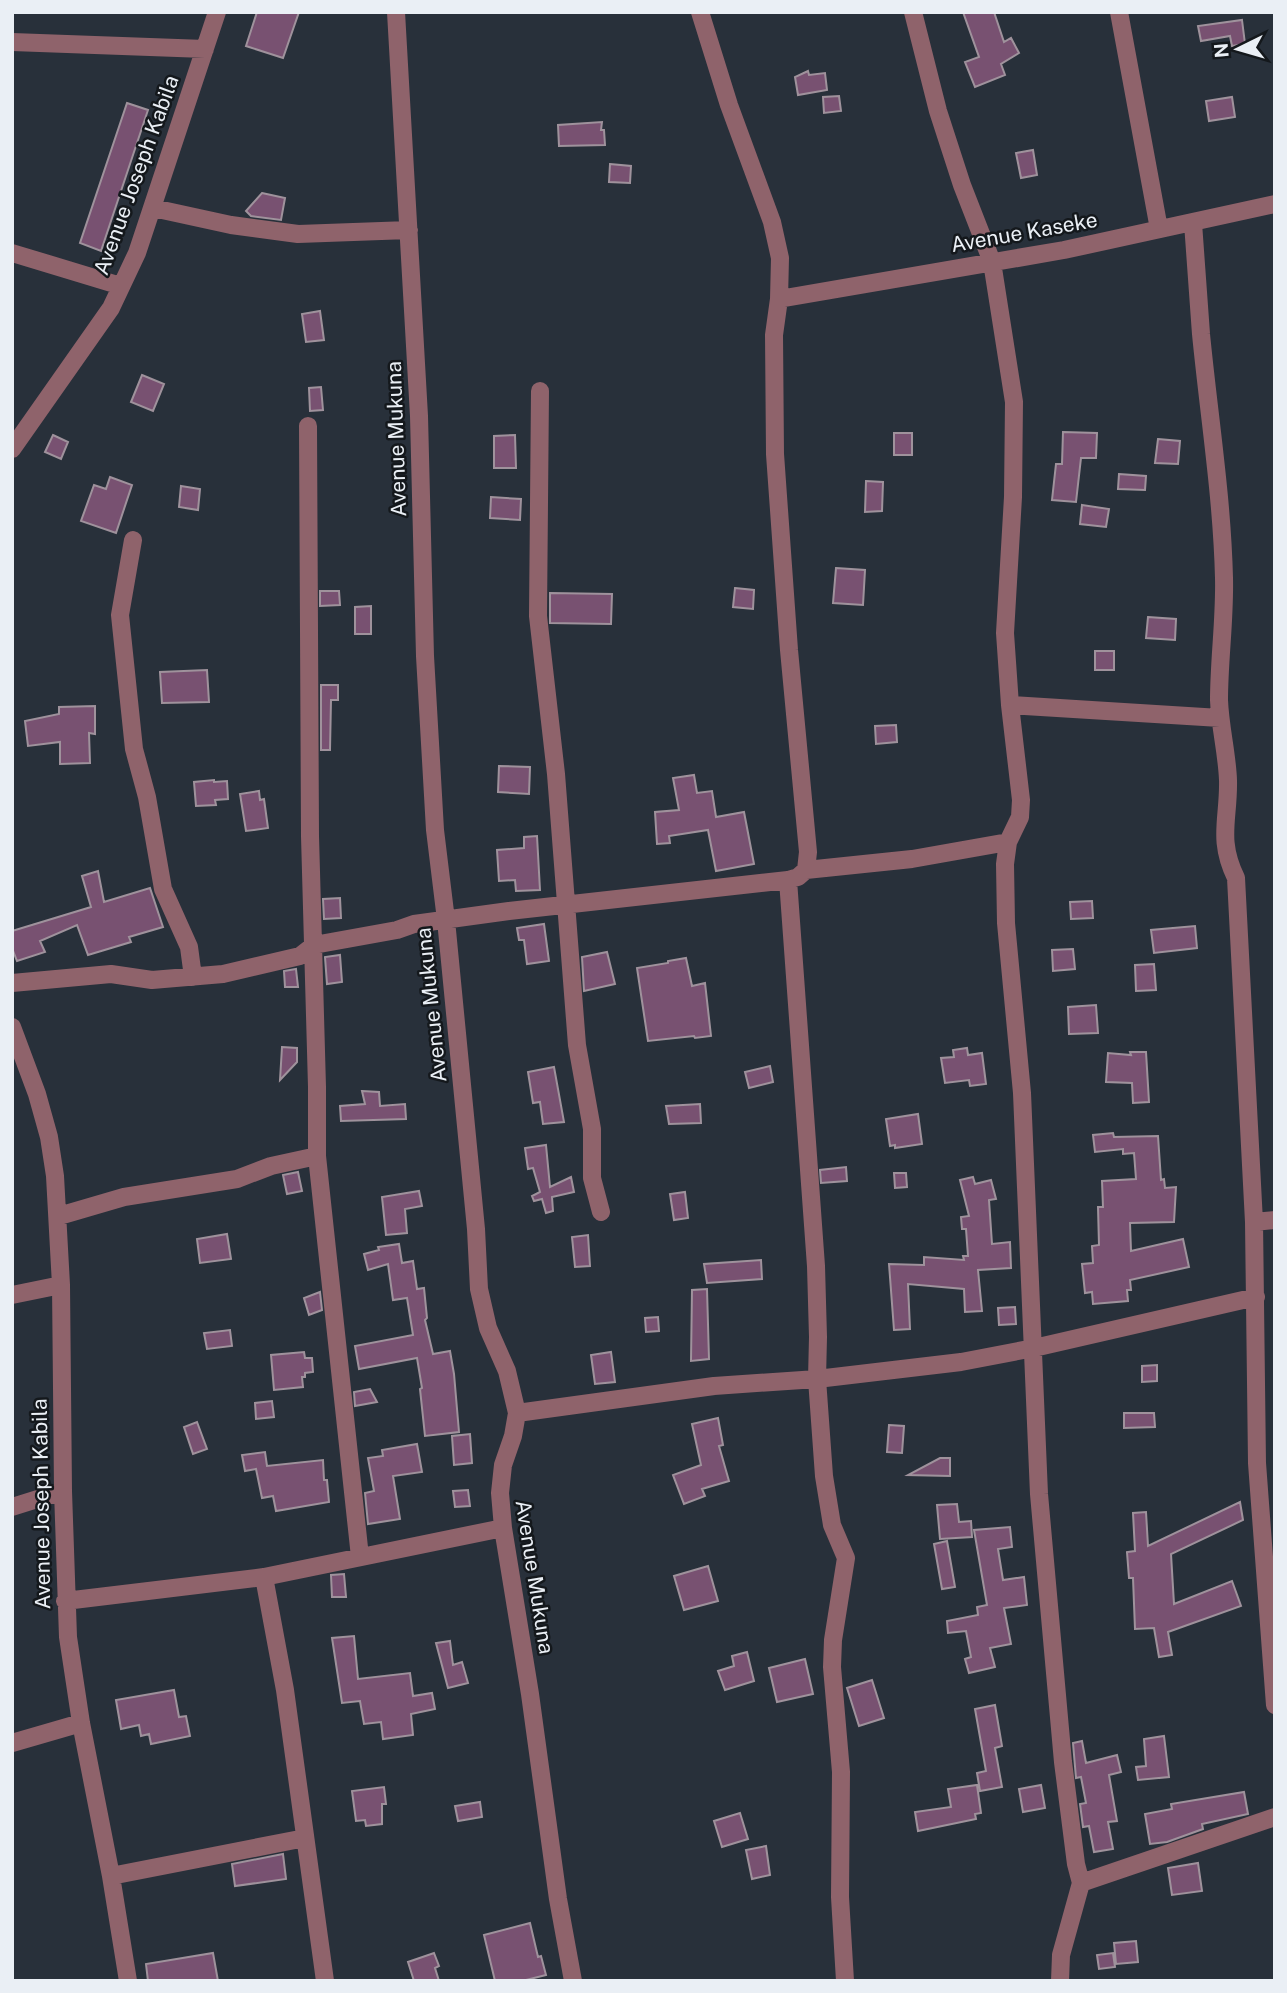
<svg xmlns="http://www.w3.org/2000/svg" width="1287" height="1993" viewBox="0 0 1287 1993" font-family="'Public Sans',sans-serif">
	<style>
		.building { fill: #785171; stroke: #9f929c; stroke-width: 2 }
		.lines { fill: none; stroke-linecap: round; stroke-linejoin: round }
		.minor { stroke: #8f636b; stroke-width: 18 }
		.labels { text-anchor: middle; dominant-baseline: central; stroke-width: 5; stroke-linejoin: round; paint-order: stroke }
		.street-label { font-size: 21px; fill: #eaeff5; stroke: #14181c }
	</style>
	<rect width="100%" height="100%" fill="#28303a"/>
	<!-- building -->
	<path class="building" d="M257,12H299L283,58L246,46Z
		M963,12H994L1004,42L1011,38L1019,53L1001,64L1005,75L975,87L965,62L979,57Z
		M1242,20L1245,44L1232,46L1230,36L1201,41L1198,26Z
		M808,71L809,75L825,73L827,90L798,95L795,77Z
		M839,96L841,111L824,113L823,97Z
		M1232,97L1235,117L1209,121L1206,101Z
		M127,103L148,110L101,251L80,243Z
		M602,122L601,130H604L605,145L559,146L558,125Z
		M1033,150L1037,175L1021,178L1016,153Z
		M610,164L631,166L630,183L609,182Z
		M262,193L285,198L281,220L251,216L246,211Z
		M320,311L324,340L306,342L302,314Z
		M142,375L164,384L153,411L131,402Z
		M321,387L323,410L310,411L309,388Z
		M1063,432L1097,433L1096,458H1081L1076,502L1052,500L1056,464H1062Z
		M894,433H912V455H894Z
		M53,435L68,442L61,459L45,452Z
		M515,435L516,468H494V436Z
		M1158,439L1180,441L1178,464L1155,463Z
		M1119,474L1146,476L1145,490L1118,489Z
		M110,477L132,485L116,533L81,521L94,485L106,489Z
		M866,481L883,482L882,511L865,512Z
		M181,486L200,489L198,510L179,507Z
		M491,497L521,499L520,520L490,518Z
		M1082,505L1109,509L1106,527L1080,524Z
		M836,568L865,570L863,605L833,603Z
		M735,588L754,590L753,609L733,607Z
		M320,591H339L340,605L320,606Z
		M550,593L612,594L611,624L550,623Z
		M371,606V634H355V607Z
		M1148,617L1176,619L1175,640L1146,638Z
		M1095,651H1114V670H1095Z
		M207,670L209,702L162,703L160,672Z
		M321,685H338V700H331L330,750H321Z
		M95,706V734L89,733L90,763L60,764V742L28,746L25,721L59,714V707Z
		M896,725L897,742L876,744L875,726Z
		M499,766L530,767L529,794L498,792Z
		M694,775L697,793L712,791L716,817L744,812L754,864L716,871L708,830L669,836L670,843L657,844L655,812L679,810L673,778Z
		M214,780V782L227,781L228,799L215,800L216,805L196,806L194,782Z
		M259,791L260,800L264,799L268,828L246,831L240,794Z
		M537,836L540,890L516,891L515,880L499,881L497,850L524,848V837Z
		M98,871L104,902L150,888L163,927L129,937L131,942L88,955L77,925L40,941L45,952L17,961L12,948V931L91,907L82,876Z
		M340,898L341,918L324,919L323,899Z
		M1092,901L1093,918L1071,919L1070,902Z
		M544,924L549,961L527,964L524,940H519L517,928Z
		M1195,926L1197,948L1154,953L1151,930Z
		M1073,949L1075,969L1053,971L1052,950Z
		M607,952L615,984L584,991L582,957Z
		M340,955L342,982L327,984L325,957Z
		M686,958L692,986L705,983L711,1036L695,1038L694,1036L648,1041L637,968L668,963V961Z
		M1154,964L1156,990L1136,991L1135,965Z
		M296,969L298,987H285L284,971Z
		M1096,1005L1098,1033L1069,1034L1068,1007Z
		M282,1047L297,1048V1062L280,1080Z
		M967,1048L968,1055L982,1053L986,1084L970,1086L969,1080L945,1083L941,1058L954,1057L953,1050Z
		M1130,1052H1146L1149,1102L1133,1103L1132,1083L1106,1082L1108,1053L1131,1055Z
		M770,1066L773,1082L749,1088L745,1072Z
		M554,1067L564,1122L543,1124L540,1102L533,1103L528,1072Z
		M362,1091L379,1092L380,1106L405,1104L406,1119L341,1121L340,1106L365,1104Z
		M700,1104L701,1123L669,1124L666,1106Z
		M918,1114L922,1144L895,1148V1145L890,1146L886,1119Z
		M1113,1133L1114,1137L1158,1136L1161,1180L1164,1179L1165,1188L1176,1187L1174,1222L1130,1223L1131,1251L1183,1239L1189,1267L1130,1280L1131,1290H1127L1128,1301L1093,1304L1092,1292L1085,1293L1082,1264L1093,1263L1092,1246L1099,1245L1098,1207H1103L1102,1181L1136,1179L1134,1153L1123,1154V1149L1095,1152L1093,1135Z
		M546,1145L550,1187L571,1177L574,1192L552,1197L553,1211L546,1213L542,1199L534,1201L532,1196L540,1192L533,1168L528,1169L525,1148Z
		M846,1167L847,1181L821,1183L820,1170Z
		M298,1172L302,1191L287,1194L283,1175Z
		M894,1173H906L907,1187L895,1188Z
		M973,1177L975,1184L991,1180L996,1199L989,1200L992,1244L1010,1242L1011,1268L978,1270L982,1311L965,1312L964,1289L908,1284L910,1329L894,1330L889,1264L924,1265V1257L964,1260L963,1256H968L966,1229H962L961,1217L969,1216L960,1180Z
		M419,1191L422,1206L405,1209L407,1233L386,1235L382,1197Z
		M685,1192L688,1218L674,1220L670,1194Z
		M227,1234L231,1259L200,1263L197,1239Z
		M588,1235L590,1266L575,1267L572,1237Z
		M399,1244L402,1263L413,1261L417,1289L424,1288L427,1318L425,1320L433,1354L450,1351L454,1374L459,1432L425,1436L420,1389L422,1388L417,1358L359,1369L355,1346L413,1335L407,1298L393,1300L388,1264L368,1270L364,1254L379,1250L378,1247Z
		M761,1260L762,1279L707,1283L704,1264Z
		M707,1289L709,1359L691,1361L692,1290Z
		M320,1292L322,1310L309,1315L304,1298Z
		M1015,1307L1016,1324L999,1325L998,1308Z
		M658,1317L659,1331L646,1332L645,1318Z
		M230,1330L232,1346L207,1349L204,1333Z
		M304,1352L305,1358H312L313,1372L305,1373V1377H302L303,1387L274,1390L271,1355Z
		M611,1352L615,1382L595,1384L591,1355Z
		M1157,1365V1381L1142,1382V1366Z
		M370,1389L377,1402L355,1406L354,1392Z
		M272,1401L274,1417L256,1419L255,1403Z
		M1124,1413H1154L1155,1427L1124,1428Z
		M718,1418L723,1445L719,1446L729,1481L702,1489L705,1496L684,1504L673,1475L701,1465L692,1424Z
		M197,1422L207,1449L193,1454L184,1427Z
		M889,1425L904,1426L902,1453L887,1452Z
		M470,1434L472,1463L454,1465L452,1436Z
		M417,1444L422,1472L393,1476L400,1519L368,1524L365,1493L374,1491L368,1458L383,1456L382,1450Z
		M265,1452L267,1466L323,1460L324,1480H327L329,1502L276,1511L273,1496L262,1498L256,1469L245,1471L242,1455Z
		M940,1458H950V1476L908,1475Z
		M468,1490L470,1506L455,1507L453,1491Z
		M1240,1502L1243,1520L1171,1554L1174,1604L1232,1581L1241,1606L1168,1632L1172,1655L1159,1657L1154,1628L1135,1629L1133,1578H1129L1127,1552L1135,1551L1133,1513L1146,1512L1148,1546Z
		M957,1504L959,1522L971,1521L972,1537L940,1539L937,1505Z
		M1010,1527L1012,1547L998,1549L1003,1580L1024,1577L1027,1605L1004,1608L1011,1644L990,1648L995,1667L969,1673L965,1659L971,1657L966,1631L948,1633L947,1621L978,1615L977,1607L987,1605L974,1530Z
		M947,1541L955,1587L942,1589L934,1544Z
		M708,1566L718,1601L684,1610L674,1576Z
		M344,1574L346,1597H332L331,1575Z
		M354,1636L358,1679L410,1673L413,1696L432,1693L435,1709L411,1714L413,1735L383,1739L381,1722L364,1724L360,1701L342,1703L332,1638Z
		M450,1641L453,1665L462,1662L468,1683L448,1688L436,1643Z
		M747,1652L754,1681L725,1690L718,1671L734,1666L732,1656Z
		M805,1659L813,1694L777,1702L769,1668Z
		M872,1680L884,1718L859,1726L847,1688Z
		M174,1690L179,1717L186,1716L190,1736L151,1744L149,1734L141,1736L139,1725L121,1729L116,1700Z
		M995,1705L1002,1746L995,1748L1002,1787L980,1791L977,1773L986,1771L975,1709Z
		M1164,1736L1169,1777L1138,1780L1136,1767L1146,1766L1144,1739Z
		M1082,1741L1086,1763L1117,1755L1121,1772L1109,1775L1117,1821L1108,1822L1113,1849L1094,1852L1089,1826L1083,1827L1080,1804L1086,1803L1081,1777L1076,1778L1073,1743Z
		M977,1785L981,1813L975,1814L976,1819L918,1831L915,1812L951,1807L948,1789Z
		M1041,1785L1045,1808L1023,1812L1019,1789Z
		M384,1787L386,1804H382V1824L366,1826L365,1820L356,1821L352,1791Z
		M1244,1792L1248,1814L1202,1824L1203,1829L1167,1842L1150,1844L1145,1814L1172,1809L1171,1804Z
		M480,1802L482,1817L458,1821L455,1806Z
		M740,1813L748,1839L722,1847L714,1821Z
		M766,1846L770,1875L752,1879L746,1850Z
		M283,1854L286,1879L235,1886L232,1864Z
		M1198,1863L1202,1891L1172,1895L1168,1868Z
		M530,1923L538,1957L541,1956L546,1975L522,1981H495L484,1935Z
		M1136,1941L1138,1962L1116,1964L1114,1943Z
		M213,1953L218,1981H148L146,1964Z
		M434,1953L439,1966L435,1968L439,1981H414L408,1962Z
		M1113,1953L1115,1967L1099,1969L1097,1955Z"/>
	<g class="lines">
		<!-- minor -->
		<path class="minor" d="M396,12L419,416L425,656L435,830L446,920L476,1229L479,1289L488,1328L507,1371L517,1413L513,1436L503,1465L500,1493L503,1528L530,1694L558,1899L573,1981
			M700,12L729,105L772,222L780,258L779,299L774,335L775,454L789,650L808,852L806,870
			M913,12L938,111L962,185L992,262L1014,402L1013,497L1005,633L1010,705L1021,800L1020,817L1008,842L1005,864L1006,923L1022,1093L1039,1494L1063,1762L1076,1864L1081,1883L1061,1955L1060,1981
			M1119,12L1159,229
			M12,42L205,49
			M153,208L231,225L298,234L409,230
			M1193,223C1196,260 1198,297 1201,334C1209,416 1222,496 1224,578C1225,619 1219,660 1219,700C1220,727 1227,753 1228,780C1229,819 1217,839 1236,878L1254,1222L1257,1463L1275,1705
			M12,253L121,286
			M779,299L1064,250L1275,204
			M540,391L538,616L556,774L577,1045L592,1129V1178L601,1212
			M12,449L111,308L137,253L217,12
			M133,540L120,615L134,749L147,797L163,889L189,947L193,977
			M1010,705L1220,718
			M788,880L816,1266L818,1337L817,1379L824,1476L832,1525L846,1558L833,1640L832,1667L841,1772L840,1897L845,1981
			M12,983L111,974L152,980L223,974L300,956L314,945L397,930L414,924L509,911L788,880L798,877L806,870L912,859L1008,842
			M12,1027L37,1094L49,1137L55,1176L61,1285L63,1491L68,1637L81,1723L111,1876L128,1981
			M317,1156L360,1557
			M59,1216L124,1197L237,1179L271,1166L317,1156V1087L310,836L308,426
			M1254,1222L1275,1220
			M12,1295L61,1285
			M517,1413L714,1386L817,1379L961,1362L1034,1348L1256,1297
			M12,1507L63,1491
			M264,1577L285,1690L325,1981
			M65,1601L264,1577L503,1528
			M12,1743L81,1723
			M111,1876L305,1838
			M1081,1883L1275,1817"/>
	</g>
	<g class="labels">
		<!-- street labels -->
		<g class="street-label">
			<text transform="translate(136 175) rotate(-70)">Avenue Joseph Kabila</text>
			<text transform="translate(1024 232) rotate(-10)">Avenue Kaseke</text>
			<text transform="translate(396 439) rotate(-92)">Avenue Mukuna</text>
			<text transform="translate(431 1005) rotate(-96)">Avenue Mukuna</text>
			<text transform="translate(41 1504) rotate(-91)">Avenue Joseph Kabila</text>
			<text transform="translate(535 1577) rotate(81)">Avenue Mukuna</text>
		</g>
	</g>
	<!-- border -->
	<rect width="1287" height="1993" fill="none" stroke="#eaeff5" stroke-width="28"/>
	<!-- north arrow -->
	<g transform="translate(1238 49) rotate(265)" stroke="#14181c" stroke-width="5" paint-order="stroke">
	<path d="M0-5L12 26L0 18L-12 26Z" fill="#eaeff5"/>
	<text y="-10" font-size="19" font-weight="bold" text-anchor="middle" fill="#eaeff5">N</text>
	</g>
</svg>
